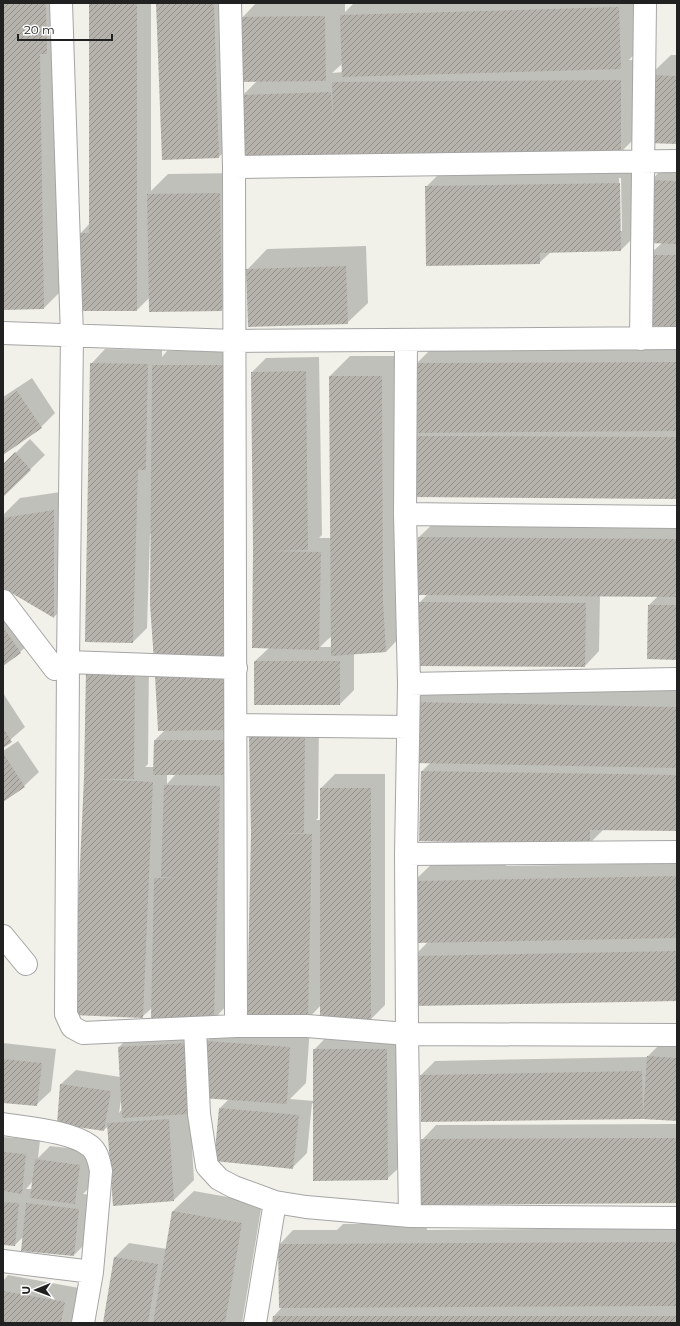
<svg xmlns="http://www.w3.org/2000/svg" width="680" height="1326" viewBox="0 0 680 1326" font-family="Montserrat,sans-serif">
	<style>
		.shadow { fill: #0003; fill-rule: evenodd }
		.building { fill: url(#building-hatch) }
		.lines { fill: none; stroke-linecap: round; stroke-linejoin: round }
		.street-casing { stroke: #a5a5a5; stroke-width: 24 }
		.street { stroke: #fff; stroke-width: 22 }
	</style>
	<defs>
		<pattern id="building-hatch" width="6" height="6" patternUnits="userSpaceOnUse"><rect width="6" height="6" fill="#b6b3ac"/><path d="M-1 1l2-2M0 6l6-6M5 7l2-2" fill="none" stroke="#94918c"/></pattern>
	</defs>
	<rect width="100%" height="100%" fill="#f1f0e9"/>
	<!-- shadow -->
	<path class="shadow" d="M3,3H60L64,288L44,308L3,309Z
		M89,3H151V191L168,174L240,173L236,296L221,310L150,297L137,310H80V234L90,223Z
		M157,3H228L233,142L219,157Z
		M256,3H345V12L354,3H640L641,47L629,60H641V132L621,152L428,154L243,95L257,81L242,18ZM343,63V72L332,73Z
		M671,55H677V143L650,75Z
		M640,163L641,230L621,250L551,252L539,263L426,187L446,167ZM619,178H621L622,231H620Z
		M666,166H677V325L649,255L663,242L651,180Z
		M366,246L368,303L347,323L247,270L267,249Z
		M677,342V498L413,496L416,364L430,350Z
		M105,349L162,350V357L167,351H238L241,661L228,1004L214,1019L153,1007L142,1017L85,778L87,670L149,659L148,764L145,767H154L155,740L165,730L152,534H150L147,628L133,642L91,364ZM167,774H176L167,784Z
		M350,356H402L400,637L386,652L354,653V690L340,704L255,661L269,648L254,550L252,372L266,358L319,357L322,535L319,538H331L330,376ZM332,636V647H320L326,641Z
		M32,378L55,413L41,427L3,453V397Z
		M30,439L45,455L3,496V465Z
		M74,490V597L54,617L3,587V515L20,498Z
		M440,517L677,519V659L649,605L658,596L600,595L599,651L585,666L419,603L428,594L419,537Z
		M3,615L35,638L20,652L3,665Z
		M434,682L677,687V830L604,829L589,844L422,771L431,762L413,703Z
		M3,693L25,727L3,746Z
		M319,722L318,818L316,820H321V788L335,774H385V1005L371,1019H321V1005L308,1019L252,833L250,737L265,723Z
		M18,741L39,772L24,786L3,801V751Z
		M506,860V866L677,863V1000L414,956L429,941L414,881L435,861Z
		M226,1021L310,1027L306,1083L290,1099L314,1101V1050L334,1029H407L402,1165L387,1179L312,1103L307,1153L293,1167L220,1108L229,1099L206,1097L190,1113L194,1180L174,1200L109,1125L104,1130L61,1084L76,1070L120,1077L119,1047L139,1027L207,1023L208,1040ZM121,1100L122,1109L119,1113Z
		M662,1042L677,1043V1120L643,1118L422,1121L421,1075L435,1061L647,1057Z
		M3,1043L56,1049L51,1091L36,1105L3,1102Z
		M677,1124V1202L422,1140L436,1125Z
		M3,1137L40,1140L38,1158L50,1146L94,1151L89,1188L83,1194L93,1195L88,1241L74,1255L23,1237L15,1245L3,1244ZM33,1181L32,1189H26Z
		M194,1191L262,1203L242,1323H104L115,1257L129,1243L167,1249L173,1211Z
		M343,1224H426L427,1230L677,1228V1323H273L274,1316L282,1307L279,1245L293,1230H337Z
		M8,1275L79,1288L72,1323H3V1281Z"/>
	<!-- building -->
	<path class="building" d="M3,3H46L47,54H40L44,309L3,310Z
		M89,3H137V311H79V233H89Z
		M156,3H214L219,158L162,160Z
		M619,7L621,69L342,77L340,15Z
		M325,16L326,81L242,82L241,17Z
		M649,75L677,76V144L648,143Z
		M621,80V153L244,158L242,95L331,92L333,120L332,82Z
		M650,180L677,181V244L648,243Z
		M620,183L621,251L540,253V264L426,266L425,186Z
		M220,193L222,311L149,312L147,194Z
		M648,255H677V326H648Z
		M346,266L348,324L248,327L246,269Z
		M677,362V431L415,433V363Z
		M90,363L148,364L146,470H138L133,643L85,642Z
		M152,365H224L223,661H154L150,604Z
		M306,371L308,550L270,551L321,552L319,650L252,648L253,550L251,372Z
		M329,376H382L383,601L386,652L331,656Z
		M17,391L42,428L3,455V401Z
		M412,436L677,437V499L412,497Z
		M15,452L31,470L3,497V464Z
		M54,510V618L3,588V518Z
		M418,537L677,539V597L418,595Z
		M418,602L586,603L585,667L418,666Z
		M648,605H677V660L647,659Z
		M3,627L21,653L3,666Z
		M254,661H340V705H254Z
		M86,669L135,673L134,779H97L153,782L143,1018L73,1015L84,778Z
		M155,675H227L229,730L158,731Z
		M412,702L677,707V768L411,763Z
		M3,728L12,742L3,748Z
		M305,736L304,833H273L312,834L308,1020L247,1019L251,833L249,737Z
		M154,740H226L225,775H153Z
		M3,753L25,787L3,802Z
		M421,771L677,775V831L590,830V845L419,841Z
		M164,785L220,786L214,1020L151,1018L154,878H178L161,877Z
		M320,788H371V1020H320Z
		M677,876V938L414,943L413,881Z
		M677,951V1001L414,1006L413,956Z
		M205,1041L290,1047L287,1104L201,1098Z
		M187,1043L191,1114L122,1118L118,1047Z
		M313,1049H387L388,1180L313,1181Z
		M647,1056L677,1058V1121L643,1119L421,1122L420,1075L642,1071L643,1115Z
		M3,1059L42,1063L37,1106L3,1103Z
		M60,1084L111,1091L104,1131L57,1124Z
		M219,1108L299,1115L293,1169L214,1161Z
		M169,1119L174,1201L113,1206L107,1123Z
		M642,1138H677V1203L421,1205V1139Z
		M3,1152L26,1154L22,1194L3,1191Z
		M35,1159L80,1165L75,1204L30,1198Z
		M3,1202L19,1203L15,1246L3,1245Z
		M26,1203L79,1209L74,1256L21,1251Z
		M172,1211L242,1223L225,1323H153Z
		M677,1242V1306L279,1308L278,1244Z
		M114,1257L158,1264L148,1323H103Z
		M3,1291L65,1302L61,1323H3Z
		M273,1316H677V1323H272Z"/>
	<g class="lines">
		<!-- street casing -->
		<g class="street-casing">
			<path id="street" d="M61,3L72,336L68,662L66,1014L72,1027L83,1033L236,1026H307L407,1034L677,1035
				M230,3L234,167L236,1026
				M234,167L677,161
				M3,333L235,341L677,338
				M641,339L645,3
				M406,340L405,514L409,684L406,854L407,1034L410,1216
				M405,514L677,517
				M3,601L55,669
				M68,662L236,668
				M409,684L677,679
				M236,725L408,727
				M406,854L677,852
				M3,936L26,964
				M195,1028L199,1114L207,1166L219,1179L234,1187L275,1202L306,1207L410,1216L677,1218
				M3,1124C27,1128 71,1131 90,1146C98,1152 99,1162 101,1171L92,1272L83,1323
				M3,1261L92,1272
				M255,1323L275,1202"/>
		</g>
		<!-- street -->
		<use href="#street" class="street"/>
	</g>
	<!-- border -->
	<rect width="680" height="1326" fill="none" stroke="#212121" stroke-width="8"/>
	<!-- north arrow -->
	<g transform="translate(36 1290) rotate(269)" stroke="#ffffff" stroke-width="3" paint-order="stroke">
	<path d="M0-3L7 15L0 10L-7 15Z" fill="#212121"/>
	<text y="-6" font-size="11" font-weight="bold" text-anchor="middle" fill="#212121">U</text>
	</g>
	<!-- scale -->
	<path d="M18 34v6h94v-6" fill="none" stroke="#212121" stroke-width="2"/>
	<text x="24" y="34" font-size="12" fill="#212121" stroke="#ffffff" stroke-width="3" paint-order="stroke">20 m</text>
</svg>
